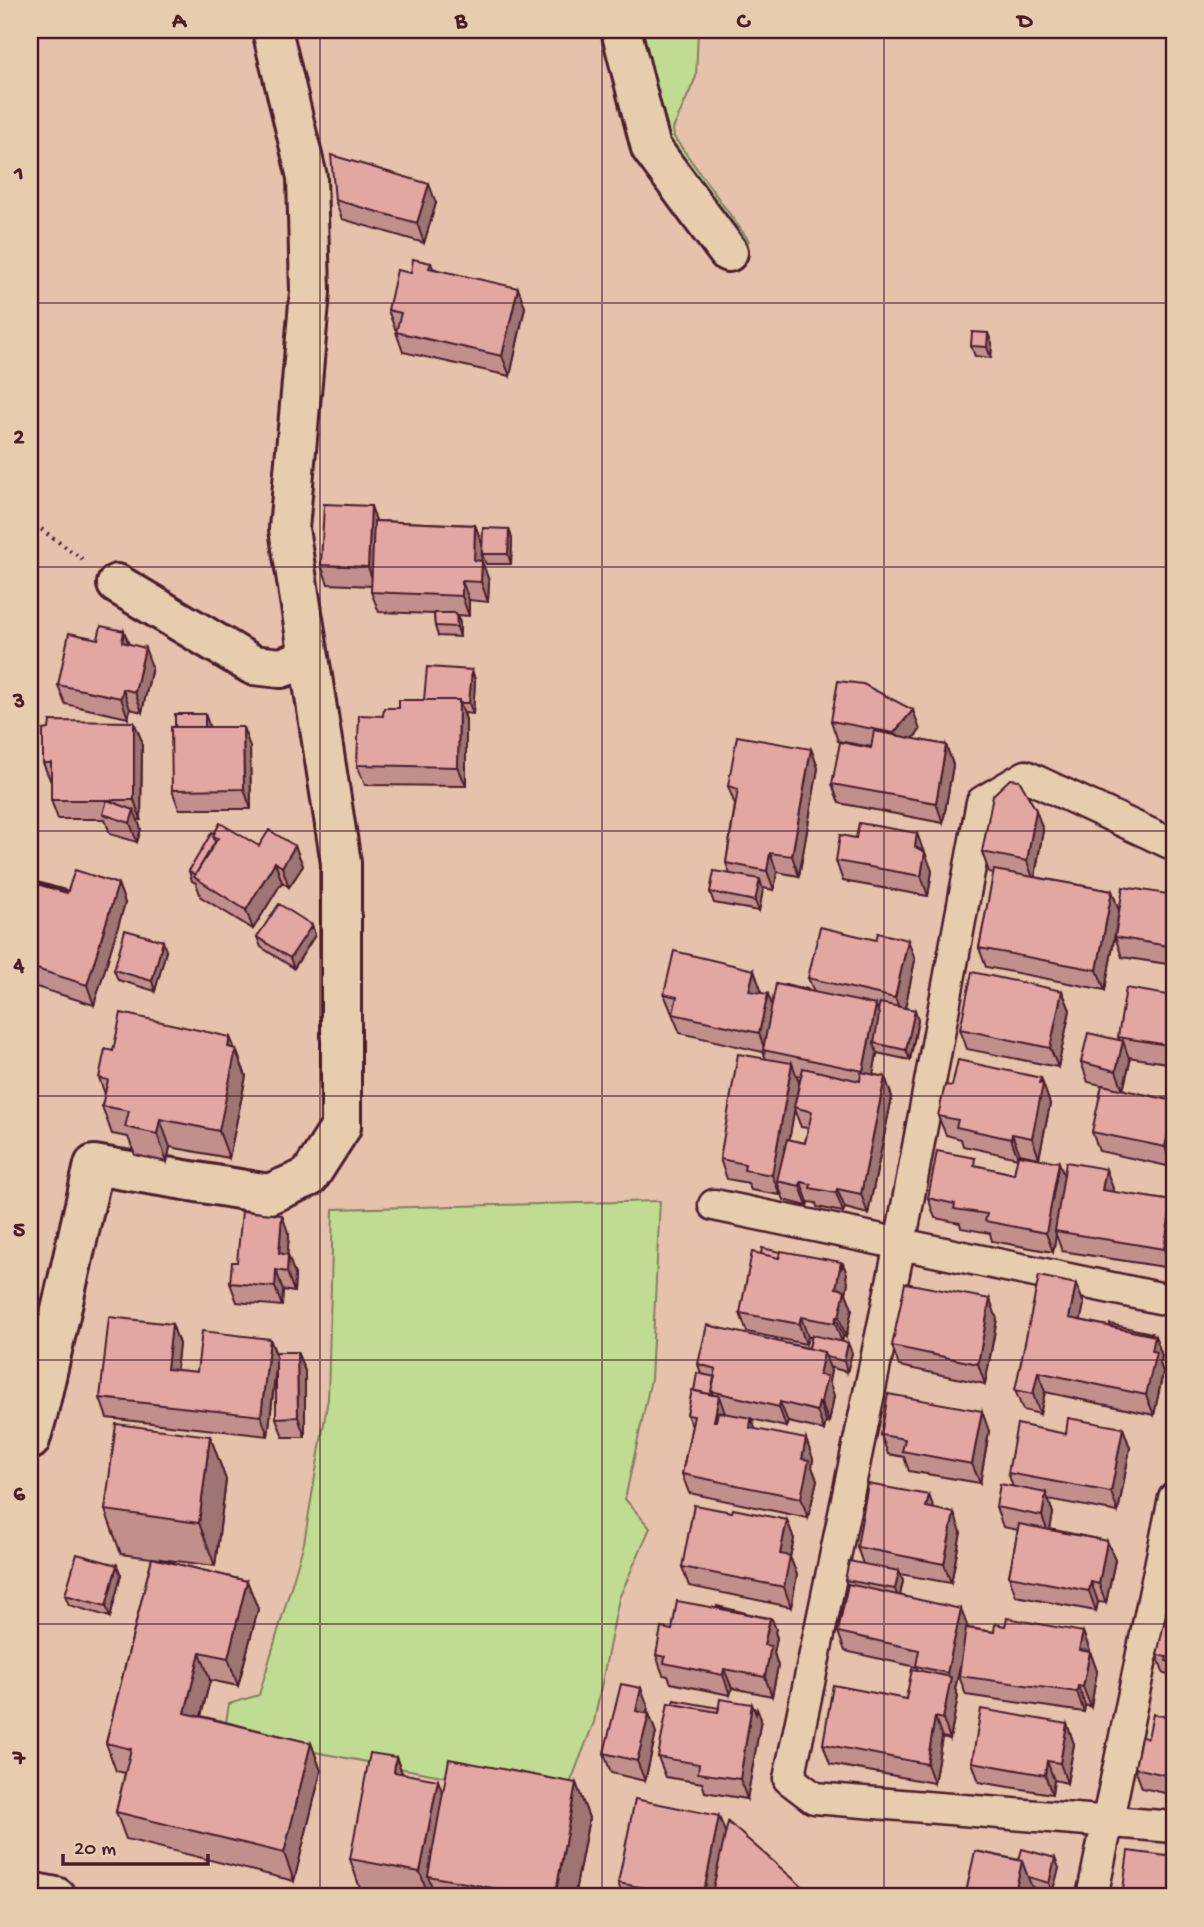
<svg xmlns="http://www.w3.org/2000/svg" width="1204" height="1927" viewBox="0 0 1204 1927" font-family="'Gochi Hand',sans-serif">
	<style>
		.green { fill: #c0dc93; stroke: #857e5f; stroke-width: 2 }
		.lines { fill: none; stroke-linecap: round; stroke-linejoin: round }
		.service-casing { stroke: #4a1f2b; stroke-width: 35 }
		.minor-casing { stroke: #4a1f2b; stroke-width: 44 }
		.secondary-casing { stroke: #4a1f2b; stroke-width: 44 }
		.path { stroke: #4a1f2b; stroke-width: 4.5; stroke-dasharray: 2 5; stroke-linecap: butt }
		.service { stroke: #e7ccae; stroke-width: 30 }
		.minor { stroke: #e7ccae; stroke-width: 38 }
		.secondary { stroke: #e7ccae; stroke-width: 38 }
		.wall { fill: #c2908c; stroke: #4a1f2b; stroke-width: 2; fill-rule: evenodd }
		.shaded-wall { fill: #9e7572; stroke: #4a1f2b; stroke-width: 2 }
		.building { fill: #e2a7a3; stroke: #4a1f2b; stroke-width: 2 }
		.grid { fill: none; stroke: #4a1f2b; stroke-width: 2; stroke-opacity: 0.55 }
		.neatline { fill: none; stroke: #4a1f2b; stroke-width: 2.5 }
		.grid-label { font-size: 23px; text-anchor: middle; font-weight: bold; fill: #4a1f2b }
	</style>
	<rect width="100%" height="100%" fill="#e6c1ab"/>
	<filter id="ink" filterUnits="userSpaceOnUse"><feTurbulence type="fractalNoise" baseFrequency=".0143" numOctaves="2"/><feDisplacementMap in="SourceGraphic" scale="14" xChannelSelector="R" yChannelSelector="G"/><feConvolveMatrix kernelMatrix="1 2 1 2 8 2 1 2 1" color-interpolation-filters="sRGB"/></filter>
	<g filter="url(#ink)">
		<!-- green -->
		<path class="green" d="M630,30H698L696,77L673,129L674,137L749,241L735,248L659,142Z
			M660,1201L651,1379L625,1499L650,1528L619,1598L594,1722L564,1799L224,1735L229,1704L259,1695L304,1543L328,1399L333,1209Z"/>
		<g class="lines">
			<!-- service casing -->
			<g class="service-casing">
				<path id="service" d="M1174,845L1026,776L982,802L900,1244L789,1779L814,1798L1174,1827
					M714,1205L1174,1301
					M1092,1897L1174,1498"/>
			</g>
			<!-- minor casing -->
			<g class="minor-casing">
				<path id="minor" d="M621,30L651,148L728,252
					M117,584L253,665L281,668L308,658
					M30,1440L38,1412L94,1165L269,1194L309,1177L341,1127V863L289,529L310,292L307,177L272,30"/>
			</g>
			<!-- secondary casing -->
			<g class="secondary-casing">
				<path id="secondary" d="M30,1892L56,1897"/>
			</g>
			<!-- path -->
			<path class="path" d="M30,521L82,559"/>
			<!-- service -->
			<use href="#service" class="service"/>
			<!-- minor -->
			<use href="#minor" class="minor"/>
			<!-- secondary -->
			<use href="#secondary" class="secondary"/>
		</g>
		<!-- wall -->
		<path class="wall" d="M335,200L436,203L424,243L342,219Z
			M431,263L433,268L525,307L510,376L403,352L396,332L397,330L395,329L388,310L411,273Z
			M992,343L991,358L975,356L971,346Z
			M377,521L475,525L482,544L481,561L489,581L488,602L469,600V616L457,615L460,623V637L438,636L435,626L434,614L379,612L371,592L372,586L328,584L321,565Z
			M509,529L512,539L511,564H486L482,554Z
			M124,631L129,644L152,667L142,712L130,709L128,718L65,704L58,685L98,639Z
			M472,670L475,680L473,714L464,713L466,720V786L365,785L357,765L383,716L399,708L424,700Z
			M205,714L209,727L250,747L251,809H179L172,790L175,727Z
			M831,721L920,730L913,739L946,745L953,765L943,823L839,803L832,784L871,747L838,741Z
			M142,741L141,820H137L141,829L137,842L110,834L105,819H58L51,800V782L43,763Z
			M811,749L818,768L799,876L777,872L774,890L763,888L759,911L714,903L710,892L730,874L726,863L735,805L728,786Z
			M1043,830L1035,877L1112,891L1119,911L1105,990L986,967L979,948L994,873L989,872L982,852Z
			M214,833L259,846H295L303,866L289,887L282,882L253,929L201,897L196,883L192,881L189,871Z
			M924,851L932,871L928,896L843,881L836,861Z
			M30,880L68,891L118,884L125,903L94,1005L30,985Z
			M1174,895V965L1122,957L1115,937Z
			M312,925L315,935L294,968L261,947L257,937Z
			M876,940H908L915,960L905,1008L915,1010L918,1020L910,1060L877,1053L873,1075L885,1077L892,1097L868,1214L845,1208L843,1212L817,1207L816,1203L808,1202L807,1206L784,1200L780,1190V1195L751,1190L748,1183L727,1179L720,1159L766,1059L763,1052L680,1033L664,994L761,990L760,993L772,1005L808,989L809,991L814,992L808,978ZM796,1075L801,1076L799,1083ZM794,1109L801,1127L808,1128L805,1143L789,1140Z
			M166,951L155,991L118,980L114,970Z
			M1062,991L1070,1010L1058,1067L967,1049L960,1029Z
			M1174,996V1064L1128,1057L1130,1061L1123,1090L1174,1101V1159L1172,1167L1099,1151L1092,1132L1110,1087L1088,1082L1081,1062L1120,1041L1118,1037Z
			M236,1049L246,1076L229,1158L170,1147L167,1162L135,1155L128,1137L112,1134L102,1106L105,1094L99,1078L113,1051Z
			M1041,1078L1050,1104L1039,1158L1020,1154L1019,1155L1064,1175L1113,1188L1112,1192L1172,1201L1174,1208V1248L1171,1268L1062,1251L1056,1235L1053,1252L992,1241L990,1233L961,1228L960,1223L935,1218L928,1198L978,1166L1014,1174L1018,1158L963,1146L961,1139L946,1135L938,1116L952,1086Z
			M289,1235L287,1255L295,1275L294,1292L283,1290L282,1306L237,1302L230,1283L237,1262Z
			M761,1254L843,1264L847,1274L846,1277L848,1282L846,1293L852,1309L846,1337L843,1336L842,1341L852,1353L847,1372L829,1367L831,1371L829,1381L834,1396L829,1422L826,1421L824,1430L788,1422L786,1427L752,1419L755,1429L813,1459L812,1467L817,1480L808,1518L689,1493L682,1474L692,1426L687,1415L694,1391L701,1374L698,1364L809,1348L811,1337H808L806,1344L747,1332L740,1313Z
			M1076,1284L1084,1304L1080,1320L1155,1336L1162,1356L1160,1364L1163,1372L1154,1415L1045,1392L1040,1414L1023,1410L1015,1390Z
			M997,1319L985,1384L899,1366L892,1346Z
			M172,1324L179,1344L176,1370L197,1372L270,1339L276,1354L297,1352L305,1371V1437H283L276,1418V1370L268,1436L107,1418L100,1398Z
			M1123,1428L1130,1448L1118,1512L1048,1499L1053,1513L1050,1529L1107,1541L1115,1560L1106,1603L1098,1602L1096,1611L1016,1596L1009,1576L1018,1530L1003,1527L996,1507L1013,1487L1008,1473L1066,1434Z
			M989,1431L980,1483L909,1471L904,1457L888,1454L881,1435Z
			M210,1436L226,1480L215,1566L153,1558L247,1581L258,1609L238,1686L210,1680L201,1716L311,1743L321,1771L294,1881L126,1839L116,1812L125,1773L116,1771L106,1743L152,1558L121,1554L105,1510Z
			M929,1495L934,1509L961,1532L951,1583L900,1574L903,1581L900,1595L968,1628L994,1632L1005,1626L1083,1632L1097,1671L1091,1707L1085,1705L1084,1712L966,1695L959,1676L961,1664L955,1689L958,1696L950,1739L942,1737L934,1783L830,1764L823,1744L906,1699L918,1670L916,1667L845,1651L838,1632L848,1587L845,1580L863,1564L857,1547Z
			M732,1512L787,1520L794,1539L790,1557L797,1575L791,1607L689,1586L682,1567Z
			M121,1575L110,1617L69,1605L65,1595Z
			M1174,1606V1681L1172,1676L1164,1674L1157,1655Z
			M776,1629L775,1632L777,1638L774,1653L778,1666L772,1696L732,1688L730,1695L671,1683L668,1676L663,1675L656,1655L672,1630Z
			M641,1688L648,1707L647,1713L649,1714L656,1733L645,1781L611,1773L604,1753Z
			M719,1708H754L761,1719L747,1799L705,1792L702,1783L666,1777L658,1757Z
			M1174,1718V1795L1142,1788L1135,1768L1148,1738Z
			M1067,1724L1074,1744L1067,1783L1054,1780L1052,1794L979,1782L972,1762Z
			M396,1757L402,1773L443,1795L576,1783L589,1818L574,1897H435V1896L434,1897H382L362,1894L350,1859Z
			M726,1835L814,1897H623L618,1883Z
			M975,1851L1059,1868L1052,1893L1031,1887L1035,1896Z"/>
		<!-- shaded-wall -->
		<path class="shaded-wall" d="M429,184L436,203L424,243L417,223Z
			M518,288L525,307L510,376L502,356Z
			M988,333L992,343L991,358L987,347Z
			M371,506L378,526L375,587L368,567Z
			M475,525L482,544L481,580L474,560Z
			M509,529L512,539L511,564L508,554Z
			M482,561L489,581L488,602L481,582Z
			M462,581L469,600V616L462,596Z
			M456,613L460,623V637L457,627Z
			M124,631L131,651L122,642Z
			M145,648L152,667L142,712L135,692Z
			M472,670L475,680L473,714L469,703Z
			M123,689L130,709L128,718L121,698Z
			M30,700L34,711L30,722Z
			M459,700L466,720V786L458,767Z
			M913,710L920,730L901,753L894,733Z
			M205,714L209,725L208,743L205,733Z
			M134,722L142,741L141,820L134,800Z
			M243,727L250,747L251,809L244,789Z
			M946,745L953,765L943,823L936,803Z
			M811,749L818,768L799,876L792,856Z
			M134,810L141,829L137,842L130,823Z
			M1036,810L1043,830L1034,881L1027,861Z
			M917,833L924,853L915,847Z
			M295,846L303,866L289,887L282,867Z
			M925,852L932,871L928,896L921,876Z
			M770,853L777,872L774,890L767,871Z
			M275,862L282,882L253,929L246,910Z
			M760,879L763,890L759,911L755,901Z
			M118,884L125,903L94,1005L87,985Z
			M1112,891L1119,911L1105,990L1097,970Z
			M312,925L315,935L294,968L290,958Z
			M908,940L915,960L903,1017L895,998Z
			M163,941L166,951L155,991L152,981Z
			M754,970L761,990L757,1010L749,991Z
			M1062,991L1070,1010L1058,1067L1050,1048Z
			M768,994L775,1014L765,1051L759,1033Z
			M876,1005L883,1025L874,1043L877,1053L870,1091L863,1071Z
			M915,1010L918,1020L910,1060L906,1050Z
			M230,1037L246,1076L229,1158L219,1131L228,1047Z
			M1123,1041L1130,1061L1123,1090L1116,1071Z
			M792,1063L799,1083L782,1182L777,1181L780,1190V1195L772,1175Z
			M885,1077L892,1097L868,1214L861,1194Z
			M1041,1078L1050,1104L1039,1158L1032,1138Z
			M1174,1107V1159L1172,1167L1165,1147Z
			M160,1119L170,1147L167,1162L157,1134Z
			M1012,1134L1020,1154L1018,1158L1011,1139Z
			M1059,1162L1066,1182L1055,1231L1056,1235L1053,1252L1046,1233Z
			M1106,1169L1113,1188L1109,1209L1102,1190Z
			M801,1182L808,1202L807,1206L800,1186Z
			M837,1189L845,1208L843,1212L836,1193Z
			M1172,1201L1174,1208V1248L1171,1268L1164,1249Z
			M282,1215L289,1235L286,1273L279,1253Z
			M288,1255L295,1275L294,1292L287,1272Z
			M841,1262L842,1267L843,1264L847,1274L846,1277L848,1282L846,1293L852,1309L846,1337L839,1317L836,1288Z
			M276,1270L283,1290L282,1306L275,1287Z
			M1076,1284L1084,1304L1077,1338L1069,1318Z
			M990,1299L997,1319L985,1384L978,1364Z
			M801,1317L808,1337L806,1344L799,1324Z
			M836,1317L843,1336L842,1343L835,1323Z
			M172,1324L179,1344L174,1388L167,1369Z
			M1152,1333L1154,1339L1155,1336L1162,1356L1160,1364L1163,1372L1154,1415L1146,1395L1152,1351Z
			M270,1339L277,1358L268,1436L261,1416Z
			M848,1343L852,1353L847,1372L844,1361Z
			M297,1352L305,1371V1437L298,1417Z
			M824,1352L831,1371L829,1381L834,1396L829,1422L821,1402L819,1375Z
			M1038,1372L1045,1392L1040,1414L1033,1394Z
			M719,1396L726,1416L721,1440L714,1421Z
			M780,1402L788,1422L786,1427L779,1407Z
			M819,1402L826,1421L824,1430L817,1411Z
			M982,1411L989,1431L980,1483L972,1464Z
			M751,1418L759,1438L750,1428Z
			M1123,1428L1130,1448L1118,1512L1111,1492Z
			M210,1436L226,1480L215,1566L199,1523Z
			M806,1439L813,1459L812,1467L817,1480L808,1518L801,1498L802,1459Z
			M1046,1493L1053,1513L1049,1535L1042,1516Z
			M929,1495L936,1515L926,1507Z
			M954,1513L961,1532L951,1583L944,1564Z
			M787,1520L794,1539L790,1557L797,1575L791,1607L784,1587L780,1554Z
			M1107,1541L1115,1560L1106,1603L1099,1584Z
			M117,1565L121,1575L110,1617L106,1606Z
			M899,1571L903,1581L899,1600L895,1589Z
			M247,1581L258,1609L238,1686L228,1658Z
			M1091,1582L1098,1602L1096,1611L1089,1591Z
			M961,1609L968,1628L955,1689L958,1696L950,1739L943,1719L950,1680L947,1673Z
			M770,1618L772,1619L776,1629L775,1632L777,1638L774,1653L778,1666L772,1696L765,1677L764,1645Z
			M1083,1632L1090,1651L1079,1650Z
			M200,1652L210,1680L195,1740L185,1713Z
			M1090,1652L1097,1671L1091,1707L1083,1687Z
			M724,1669L732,1688L730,1695L723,1675Z
			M1078,1686L1085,1705L1084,1712L1077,1692Z
			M641,1688L648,1707L643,1730L636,1711Z
			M752,1704L756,1714L757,1709L761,1719L747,1799L740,1779Z
			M649,1714L656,1733L645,1781L637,1761Z
			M935,1717L942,1737L934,1783L927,1764Z
			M1067,1724L1074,1744L1067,1783L1060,1763Z
			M311,1743L321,1771L294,1881L284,1853Z
			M396,1757L409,1792L394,1772Z
			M1047,1761L1054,1780L1052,1794L1045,1775Z
			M438,1780L450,1814L428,1876L435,1896L434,1897H429L420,1872Z
			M576,1783L589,1818L574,1897H555Z
			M719,1816L729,1843L719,1897H703Z
			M1055,1858L1059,1868L1052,1893L1049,1883Z
			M1022,1861L1035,1896L1034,1897H1014Z"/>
		<!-- building -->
		<path class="building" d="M331,155L429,184L417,223L335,200Z
			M413,259L431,263L429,268L518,288L502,356L396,332L401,313L388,310L397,270L411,273Z
			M972,332L988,333L987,347L971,346Z
			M324,504L371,506L368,567L321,565Z
			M374,521L475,525L474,560L482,561L481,582L462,581V596L371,592Z
			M483,528L509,529L508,554H482Z
			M434,613H456L457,627L435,626Z
			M101,626L124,631L122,642L145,648L135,692L123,689L121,698L58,685L69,633L98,639Z
			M427,667L472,670L469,703H459V700H424Z
			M838,681L863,684L913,710L894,733L831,721Z
			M399,700H459L458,767L357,765L359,715L383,716L384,708H399Z
			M175,714H205V727H175Z
			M50,721L134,722V800H51V763H43V730L49,729Z
			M171,727H243L244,789L172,790Z
			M874,731L946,745L936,803L832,784L840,742L871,748Z
			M737,736L811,749L792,856L770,853L767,871L726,863L738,789L728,786Z
			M1010,779L1019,780L1036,810L1027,861L982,852L993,795Z
			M107,800L134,810L130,823L103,814Z
			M220,823L259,846L269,830L295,846L282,867L275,862L246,910L194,877L218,838L213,836Z
			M859,823L917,833L915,847L925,852L921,876L836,861L840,835L856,838Z
			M212,832L214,833L213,836L215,842L195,875L189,871Z
			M75,870L118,884L87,985L30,967V882L67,893Z
			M994,870L1112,891L1097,970L979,948Z
			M714,871L760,879L755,901L710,892Z
			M30,880L68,891L67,893L30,882Z
			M1123,887L1174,895V947L1115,937Z
			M279,904L312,925L290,958L257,937Z
			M820,927L876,940L878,933L908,940L895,998L808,978Z
			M125,930L163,941L152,981L114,970Z
			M674,951L754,970L749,991L768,994L759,1033L673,1014L677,997L664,994Z
			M972,972L1062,991L1050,1048L960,1029Z
			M776,984L876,1005L863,1071L763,1050Z
			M785,984L808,989V991L785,986Z
			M1126,988L1174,996V1046L1118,1037Z
			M880,1003L915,1010L906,1050L874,1043L879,1015L878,1010Z
			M121,1013L230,1037L228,1047L236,1049L219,1131L160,1119L157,1134L125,1127L129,1111L102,1106L108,1080L99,1078L105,1049L113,1051Z
			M1088,1033L1123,1041L1116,1071L1081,1062Z
			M738,1054L792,1063L772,1175L744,1170L745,1164L720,1159Z
			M958,1060L1041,1078L1039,1083L1043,1084L1032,1138L1012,1134L1011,1139L956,1127L958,1120L938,1116L945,1085L952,1086Z
			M803,1068L860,1081L861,1072L885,1077L861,1194L837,1189L836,1193L810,1188L811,1184L801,1182L800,1186L777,1181L787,1139L805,1143L812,1112L794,1107Z
			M1102,1085L1174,1101V1107L1165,1147L1092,1132Z
			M937,1151L975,1158L974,1165L1014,1174L1018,1155L1059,1162L1046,1233L985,1221L987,1214L954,1209L955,1204L928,1198Z
			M1066,1162L1106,1169L1102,1190L1172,1201L1164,1249L1055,1231Z
			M242,1211L282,1215L279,1253L288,1255L287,1272L276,1270L275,1287L230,1283L232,1262H237Z
			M762,1248L780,1252L779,1258L761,1254Z
			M781,1251L841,1262L836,1288L845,1290L839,1317H836L835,1323L801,1317L799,1324L740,1313L752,1252L779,1258Z
			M1039,1276L1076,1284L1069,1318L1155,1336L1152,1351L1156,1352L1146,1395L1038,1372L1033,1394L1015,1390Z
			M905,1283L990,1299L978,1364L892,1346Z
			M109,1317L172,1324L167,1369L197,1372L202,1331L270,1339L261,1416L100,1398Z
			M1110,1324L1152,1333V1335L1110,1327Z
			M707,1325L824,1352L819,1375L827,1376L821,1402H819L817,1411L780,1402L779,1407L711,1391L716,1369L698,1364Z
			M812,1335L848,1343L844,1361L826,1357L824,1352L771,1340L809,1348Z
			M276,1352H297L298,1417L276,1418Z
			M697,1373L715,1377L711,1391L712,1395L694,1391Z
			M692,1390L719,1396L714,1421H716L718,1412L751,1418L750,1428L806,1439L802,1459L809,1460L801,1498L682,1474L694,1416L687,1415Z
			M888,1394L982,1411L972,1464L902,1451L905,1439L881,1435Z
			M1068,1418L1123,1428L1111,1492L1008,1473L1017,1424L1066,1434Z
			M116,1424L210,1436L199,1523L105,1510Z
			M868,1484L929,1495L926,1507L954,1513L944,1564L857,1547Z
			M1000,1484L1046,1493L1042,1516L996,1507Z
			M694,1505L732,1512L733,1509L787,1520L780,1554L790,1556L784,1587L682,1567Z
			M1019,1524L1107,1541L1099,1584L1091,1582L1089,1591L1009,1576Z
			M77,1554L117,1565L106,1606L65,1595Z
			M152,1558L247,1581L228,1658L200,1652L185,1713L311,1743L284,1853L116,1812L131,1749L106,1743Z
			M849,1561L899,1571L895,1589L845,1580Z
			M848,1584L961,1609L947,1673L916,1666L919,1650L838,1632Z
			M677,1601L770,1618L764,1645L771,1646L765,1677L724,1669L723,1675L664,1663L665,1657L656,1655L661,1628L672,1630Z
			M1168,1605L1174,1606V1663L1166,1661L1167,1657L1157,1655Z
			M717,1606L767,1618L717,1608Z
			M1007,1618L1083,1632L1079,1650L1090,1652L1083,1687L1078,1686L1077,1692L959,1676L966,1628L994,1632L995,1624L1005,1626Z
			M912,1669L951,1677L943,1719L935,1717L927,1764L823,1744L833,1685L906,1699Z
			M621,1684L641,1688L636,1711L649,1714L637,1761L604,1753Z
			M720,1699L752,1704L740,1779L698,1773L699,1764L658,1757L668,1703L718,1712Z
			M674,1700L719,1708L718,1712L673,1704Z
			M981,1709L1067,1724L1060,1763L1047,1761L1045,1775L972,1762Z
			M1153,1714L1174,1718V1777L1135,1768L1141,1737L1148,1738Z
			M370,1753L396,1757L394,1772L438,1780L420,1872L350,1859Z
			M449,1759L576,1783L555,1897H541L428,1876Z
			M635,1799L719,1816L703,1897H693L618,1883Z
			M728,1822L814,1897H711Z
			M1022,1849L1055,1858L1049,1883L1028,1877L1022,1861L1019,1860Z
			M975,1851L1022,1861L1014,1897H965Z
			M1128,1851L1174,1857V1897H1122Z"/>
	</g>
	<!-- grid -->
	<path class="grid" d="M320,30V1897M602,30V1897M884,30V1897M30,303H1174M30,567H1174M30,831H1174M30,1096H1174M30,1360H1174M30,1624H1174"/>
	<!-- margin -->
	<rect width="1204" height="1927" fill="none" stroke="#e7ccae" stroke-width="77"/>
	<!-- scale -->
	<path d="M63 1854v10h145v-10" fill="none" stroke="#4a1f2b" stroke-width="3.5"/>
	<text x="74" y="1854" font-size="21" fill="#4a1f2b" stroke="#e7ccae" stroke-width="5" paint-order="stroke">20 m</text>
	<rect x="38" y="38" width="1128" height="1850" class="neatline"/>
	<g class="grid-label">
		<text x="179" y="27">A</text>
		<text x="461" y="27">B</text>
		<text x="743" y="27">C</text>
		<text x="1025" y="27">D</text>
		<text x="19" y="179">1</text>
		<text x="19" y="443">2</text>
		<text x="19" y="707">3</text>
		<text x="19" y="971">4</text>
		<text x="19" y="1236">5</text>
		<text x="19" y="1500">6</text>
		<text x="19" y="1764">7</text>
	</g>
</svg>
